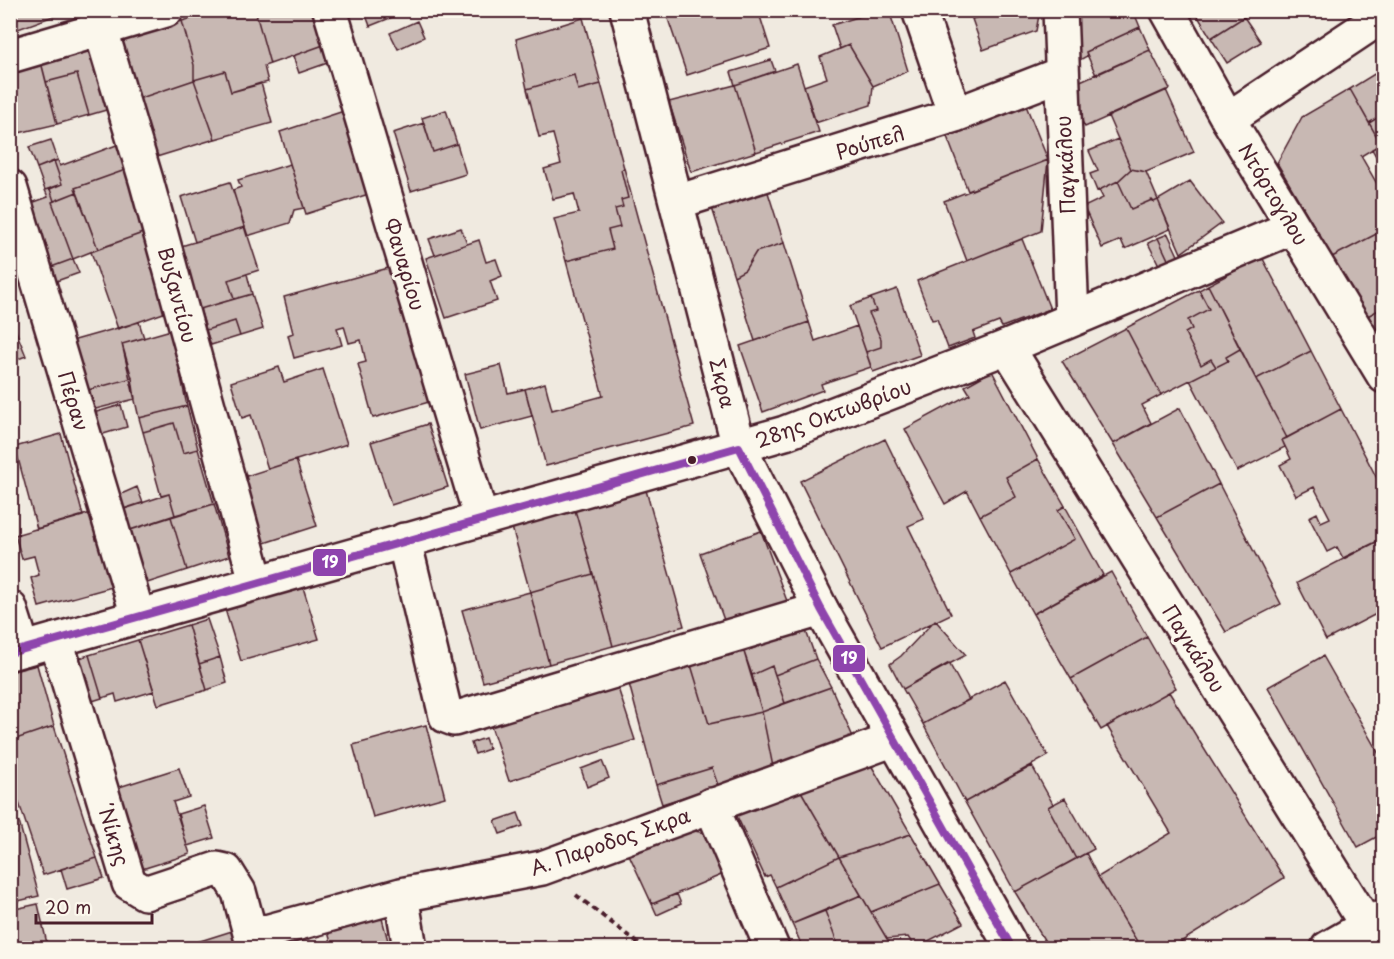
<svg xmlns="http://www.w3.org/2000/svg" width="1394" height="959" viewBox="0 0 1394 959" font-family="'Playpen Sans',sans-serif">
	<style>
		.building { fill: #c8b8b3; stroke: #4a1f2b; stroke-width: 1.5 }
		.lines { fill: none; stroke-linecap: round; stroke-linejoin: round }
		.minor-casing { stroke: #4a1f2b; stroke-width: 38 }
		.tertiary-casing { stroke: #4a1f2b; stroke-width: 38 }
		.secondary-casing { stroke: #4a1f2b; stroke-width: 38 }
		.path { stroke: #4a1f2b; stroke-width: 4; stroke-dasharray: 6 4.5; stroke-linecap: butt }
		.minor { stroke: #fbf7ec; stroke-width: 33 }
		.tertiary { stroke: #fbf7ec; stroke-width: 33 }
		.secondary { stroke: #fbf7ec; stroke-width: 33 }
		.bus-1-casing { stroke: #fbf7ec; stroke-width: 12 }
		.bus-1 { stroke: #8e44ad; stroke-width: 8 }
		.bus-dot { fill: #4a1f2b; stroke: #fbf7ec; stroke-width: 2 }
		.labels { text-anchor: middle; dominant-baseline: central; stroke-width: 6; stroke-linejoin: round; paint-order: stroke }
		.street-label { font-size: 20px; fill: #4a1f2b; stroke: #fbf7ec }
		.line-badge { stroke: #fbf7ec; stroke-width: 2 }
		.badge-label { font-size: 16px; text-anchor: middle; font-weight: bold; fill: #fff }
	</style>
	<rect width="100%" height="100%" fill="#f0eae0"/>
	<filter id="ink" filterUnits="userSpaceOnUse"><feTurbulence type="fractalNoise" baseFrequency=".0167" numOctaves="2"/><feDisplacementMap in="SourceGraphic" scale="12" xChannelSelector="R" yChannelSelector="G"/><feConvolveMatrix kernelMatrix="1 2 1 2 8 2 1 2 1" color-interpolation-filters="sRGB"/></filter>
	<g filter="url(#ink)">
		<!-- building -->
		<path class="building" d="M10,10H70L10,32Z
			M222,10H255L270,64L264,66L268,82L231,92L225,71L194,80V65L182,21Z
			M255,10H326L335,41L270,64Z
			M364,10H410L370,26Z
			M665,10H758L770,48L687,75Z
			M880,10H889L908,71L873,86L849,45L840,49L832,25Z
			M976,10H1040L1036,31L983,50L972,19L978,17Z
			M1072,10H1133L1140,27L1086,52L1087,56L1071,65Z
			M1194,10H1240L1244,17L1211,38Z
			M1244,17L1261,42L1227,63L1211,38Z
			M583,18L601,84L578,90L574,75L527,89L516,39Z
			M182,21L194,65V80L132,101L114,43Z
			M417,21L424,37L398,49L390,33Z
			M1140,27L1150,50L1096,75L1086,52Z
			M94,39L113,108L89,115L77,74L46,82L39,54Z
			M329,43L336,60L299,73L293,56Z
			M849,45L873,86L871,105L815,123L804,86L827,78L820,57Z
			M1150,50L1170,89L1085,127L1077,110L1078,82Z
			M39,54L57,124L10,135V62Z
			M771,60L775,71L735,85L731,72Z
			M797,64L819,132L756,152L735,85Z
			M1384,68V114L1369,123L1350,89Z
			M225,71L231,92L261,83L272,123L215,139L194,80Z
			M77,74L89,115L57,124L46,82Z
			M574,75L578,90L601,84L624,168L621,170L628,198L621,200L623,207L615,209L620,227L608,230L613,249L566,261L554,219L579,213L574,194L553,199L544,169L561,164L553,134L539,137L527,89Z
			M194,80L215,139L150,159L132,101Z
			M735,85L756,152L691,172L669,102Z
			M1350,89L1381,144L1361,156L1384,196V230L1332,257L1277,163L1302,117Z
			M1166,90L1194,152L1146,172L1131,169L1108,116Z
			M1025,103L1048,160L968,191L946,134Z
			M350,109L375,192L306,214L280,132Z
			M446,110L457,144L433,152L422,118Z
			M1384,114V166L1382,167L1372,149L1381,144L1369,123Z
			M424,123L433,152L457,144L466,174L411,191L393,133Z
			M1118,139L1131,169L1118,181L1097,191L1090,174L1098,171L1089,151Z
			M51,140L58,160L37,168L29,147Z
			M122,143L131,168L75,188L77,192L54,201L50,189L62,184L54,161L58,160L60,166Z
			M1048,160L1041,231L967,261L944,201Z
			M54,161L62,184L45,190L37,168Z
			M290,164L304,208L294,210L290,223L247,236L233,190L241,187L238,180Z
			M131,168L154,229L98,249L75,188Z
			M624,168L694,426L546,466L525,389L545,383L552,410L603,396L566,261L613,249L608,230L620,227L615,209L623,207L621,200L628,198L621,170Z
			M1131,169L1146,172L1158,200L1154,202L1152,200L1131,209L1118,181Z
			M1118,181L1131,209L1152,200L1154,202L1158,200L1170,229L1125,249L1121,240L1102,248L1084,207L1103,198L1099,190Z
			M1190,181L1222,223L1181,253L1158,200Z
			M230,182L245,227L195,242L181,197Z
			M766,186L784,243L756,252L745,270L734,276L711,205Z
			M50,189L54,201L52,202L73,259L46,269L23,206L48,197L45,190Z
			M77,192L98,249L73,259L52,202Z
			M245,227L259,270L228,280L234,299L200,309L181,246Z
			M461,228L467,244L435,255L429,239Z
			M1384,230V307L1364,318L1332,257Z
			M145,232L172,310L118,329L91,252Z
			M1168,234L1181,262L1171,266L1158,238Z
			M1158,238L1171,266L1162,271L1148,243Z
			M1022,239L1050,309L1002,327L999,322L973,332L975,338L948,348L937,319L932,320L917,281Z
			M479,240L486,262L496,259L502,276L490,281L497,301L446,318L426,258Z
			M784,243L809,322L755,341L734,276L745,270L756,252Z
			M1262,257L1311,351L1256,379L1208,285Z
			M73,259L79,273L51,283L46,269Z
			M392,267L429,402L373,418L358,364L366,362L361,340L349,343L344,326L337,328L342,345L294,358L288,335L293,333L284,297Z
			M247,274L252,294L234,299L228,280Z
			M1208,285L1240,349L1226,357L1228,361L1216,367L1211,359L1201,365L1185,333L1192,329L1188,320L1209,309L1199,290Z
			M897,289L920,355L873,372L866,352L881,347V339L869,313L876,311L871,298Z
			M1199,290L1209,309L1188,320L1192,329L1185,333L1201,365L1211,359L1216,367L1161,395L1126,328Z
			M252,294L263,329L240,336L235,321L206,330L200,309Z
			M871,298L876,311L869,313L881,339V347L866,352L850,306Z
			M1384,307V353L1364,318Z
			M12,321L26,356L10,362V322Z
			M235,321L240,336L211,345L206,330Z
			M139,322L144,338L122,344L132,378L81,392L68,342Z
			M809,322L815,341L857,326L871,367L821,384L823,390L763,412L740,346Z
			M1126,328L1161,395L1142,405L1151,423L1113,444L1062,361Z
			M171,330L187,406L139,418L122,344Z
			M1240,349L1287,438L1282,440L1285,447L1237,471L1190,380L1228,361L1226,357Z
			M1311,351L1341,409L1287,438L1256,379Z
			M501,365L508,393L525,389L532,416L480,430L465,374Z
			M279,367L284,382L323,369L347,444L268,469L251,415L242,418L231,382Z
			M992,371L1038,459L1006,477L1016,497L980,516L967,491L945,504L905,429L970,394L965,386Z
			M132,378L135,399L80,413L81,392Z
			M121,405L127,427L93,437L86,415Z
			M187,406L198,449L183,453L174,423L143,432L139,418Z
			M1180,408L1219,484L1157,517L1113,444Z
			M1341,409L1384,492V538L1343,558L1337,547L1327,552L1309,517L1317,513L1321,522L1330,518L1314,487L1296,496L1280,465L1291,459L1282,440Z
			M174,423L183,453L198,449L214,504L175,515L169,494L161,496L143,432Z
			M428,424L448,487L391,505L371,442Z
			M61,434L83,516L37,529L15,447Z
			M885,439L924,519L908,526L951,614L882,647L800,481Z
			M1038,459L1065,506L1058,510L1075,539L1011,574L980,516L1016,497L1006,477Z
			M296,460L317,526L258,545L237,479Z
			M644,483L684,626L613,646L573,503Z
			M1219,484L1281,604L1226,632L1157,517Z
			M137,487L143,503L115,512L110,499Z
			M169,494L175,515L118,534L111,513Z
			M573,503L593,574L530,592L510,520Z
			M214,504L229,556L187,570L171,517Z
			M1065,506L1103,575L1033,614L1011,574L1075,539L1058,510Z
			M91,513L112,587L39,607L31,578L39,575L34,556L22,559L15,535Z
			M171,517L187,570L135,587L118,534Z
			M761,531L787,601L725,623L700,553Z
			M1384,538V610L1326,640L1297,583Z
			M1111,572L1147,637L1071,679L1033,614Z
			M593,574L613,646L549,664L530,592Z
			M302,584L319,639L241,661L224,606Z
			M530,592L549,664L483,682L462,610Z
			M207,619L220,657L199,664L188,625Z
			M935,620L966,655L903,689L890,664L901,656Z
			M188,625L207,690L158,705L138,640Z
			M805,628L816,659L775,675L772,666L752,675L744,652Z
			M1147,637L1176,688L1101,730L1071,679Z
			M138,640L154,691L117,702L115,694L102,698L89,655Z
			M744,652L762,712L709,724L691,665Z
			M89,655L102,698L86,703L73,660Z
			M1323,656L1384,763V833L1358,847L1268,687Z
			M220,657L227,683L207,690L199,664Z
			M816,659L831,687L785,703L775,675Z
			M949,663L969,700L923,724L903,689Z
			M37,665L54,726L10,741V672Z
			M691,665L709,724L762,712L775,777L720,791L712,768L656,785L627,676Z
			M772,666L785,703L762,712L752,675Z
			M1005,680L1048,756L965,802L923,724Z
			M616,682L635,740L509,781L490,723Z
			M831,687L857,746L775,777L762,712Z
			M1169,692L1284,878L1171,948H1141L1098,877L1171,833L1107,726Z
			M426,725L445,797L373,817L353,745Z
			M54,726L97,858L43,875L10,776V741Z
			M485,738L489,749L475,754L471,743Z
			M867,758L911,834L839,857L798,786Z
			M602,761L609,778L587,787L581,769Z
			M1032,766L1053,804L1048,807L1076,859L1015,892L965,802Z
			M179,768L189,797L173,802L190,854L142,869L116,788Z
			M712,768L718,786L662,804L656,785Z
			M798,786L839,857L776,887L770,875L765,877L736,814Z
			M1065,798L1094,849L1076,859L1048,807Z
			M204,806L214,838L187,846L178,814Z
			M518,813L523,826L500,834L495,821Z
			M19,822L39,896L10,903V824Z
			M679,828L705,833L726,873L652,904L626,848Z
			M911,834L940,884L871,912L839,857Z
			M1086,853L1098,877L1141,948H1049L1015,892Z
			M839,857L861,895L792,924L776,887Z
			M97,858L104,878L67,889L61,869Z
			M940,884L963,923L915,948L908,937L887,939L871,912Z
			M677,894L681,904L657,915L652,904Z
			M861,895L887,939L892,948H839L825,911Z
			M38,904L48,948H10V910Z
			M378,904L390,948H339L338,944L332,946L324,918Z
			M825,911L839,948H803L792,924Z
			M232,931L237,948H178Z"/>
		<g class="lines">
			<!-- minor casing -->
			<g class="minor-casing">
				<path id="minor" d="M95,10L146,180L256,581
					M330,10L481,518
					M919,10L955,115
					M1060,10L1072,319
					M10,56L166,10
					M1228,119L1384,15
					M10,187L138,616
					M677,202L955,115L1061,74
					M1007,347L1381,948
					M404,540L446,716L454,719L821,609
					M10,608L23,649
					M56,640L129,883L145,893L217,869L226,871L239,892L254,948
					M711,805L772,948
					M401,895L410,948
					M251,936L401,895L542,868L892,740"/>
			</g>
			<!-- tertiary casing -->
			<g class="tertiary-casing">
				<path id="tertiary" d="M627,10L739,447L821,609L1012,948
					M10,653L785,433L1007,347L1293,227
					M1328,948L1384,916"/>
			</g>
			<!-- secondary casing -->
			<g class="secondary-casing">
				<path id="secondary" d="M1167,10L1228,119L1384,376"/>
			</g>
			<!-- path -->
			<path class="path" d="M576,895L644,948"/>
			<!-- minor -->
			<use href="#minor" class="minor"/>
			<!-- tertiary -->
			<use href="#tertiary" class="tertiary"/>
			<!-- secondary -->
			<use href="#secondary" class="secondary"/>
			<!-- bus-1 casing -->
			<g class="bus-1-casing">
				<path id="bus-1" d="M10,653L739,447L821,609L1012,948"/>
			</g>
			<!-- bus-1 -->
			<use href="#bus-1" class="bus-1"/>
		</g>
	</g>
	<!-- markers -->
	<circle class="bus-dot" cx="692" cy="460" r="5"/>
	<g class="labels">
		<!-- street labels -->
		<g class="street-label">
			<text transform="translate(870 142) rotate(-17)">Ρούπελ</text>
			<text transform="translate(1065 165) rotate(-93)">Παγκάλου</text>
			<text transform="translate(1274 194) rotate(59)">Ντόρτογλου</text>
			<text transform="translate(405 264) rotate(73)">Φαναρίου</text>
			<text transform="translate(178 295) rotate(75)">Βυζαντίου</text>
			<text transform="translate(723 383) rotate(76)">Σκρα</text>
			<text transform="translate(74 401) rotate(73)">Πέραν</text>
			<text transform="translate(833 413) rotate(-20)">28ης Οκτωβρίου</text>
			<text transform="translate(1194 648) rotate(58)">Παγκάλου</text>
			<text transform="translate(114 834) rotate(73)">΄Νίκης</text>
			<text transform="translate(610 841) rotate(-19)">Α. Παροδος Σκρα</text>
		</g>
	</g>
	<g class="line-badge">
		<rect x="312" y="548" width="35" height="29" rx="6" fill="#8e44ad"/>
		<rect x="832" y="644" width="34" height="29" rx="6" fill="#8e44ad"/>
	</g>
	<g class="badge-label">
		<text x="330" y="568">19</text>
		<text x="849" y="664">19</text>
	</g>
	<!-- margin -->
	<rect width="1394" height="959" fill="none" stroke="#fbf7ec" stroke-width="36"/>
	<rect x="18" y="18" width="1358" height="923" fill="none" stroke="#4a1f2b" stroke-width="2" filter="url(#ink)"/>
	<!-- scale -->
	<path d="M36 914v9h116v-9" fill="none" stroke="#4a1f2b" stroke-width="3"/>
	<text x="45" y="914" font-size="18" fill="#4a1f2b" stroke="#fbf7ec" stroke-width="4.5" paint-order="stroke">20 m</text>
</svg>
